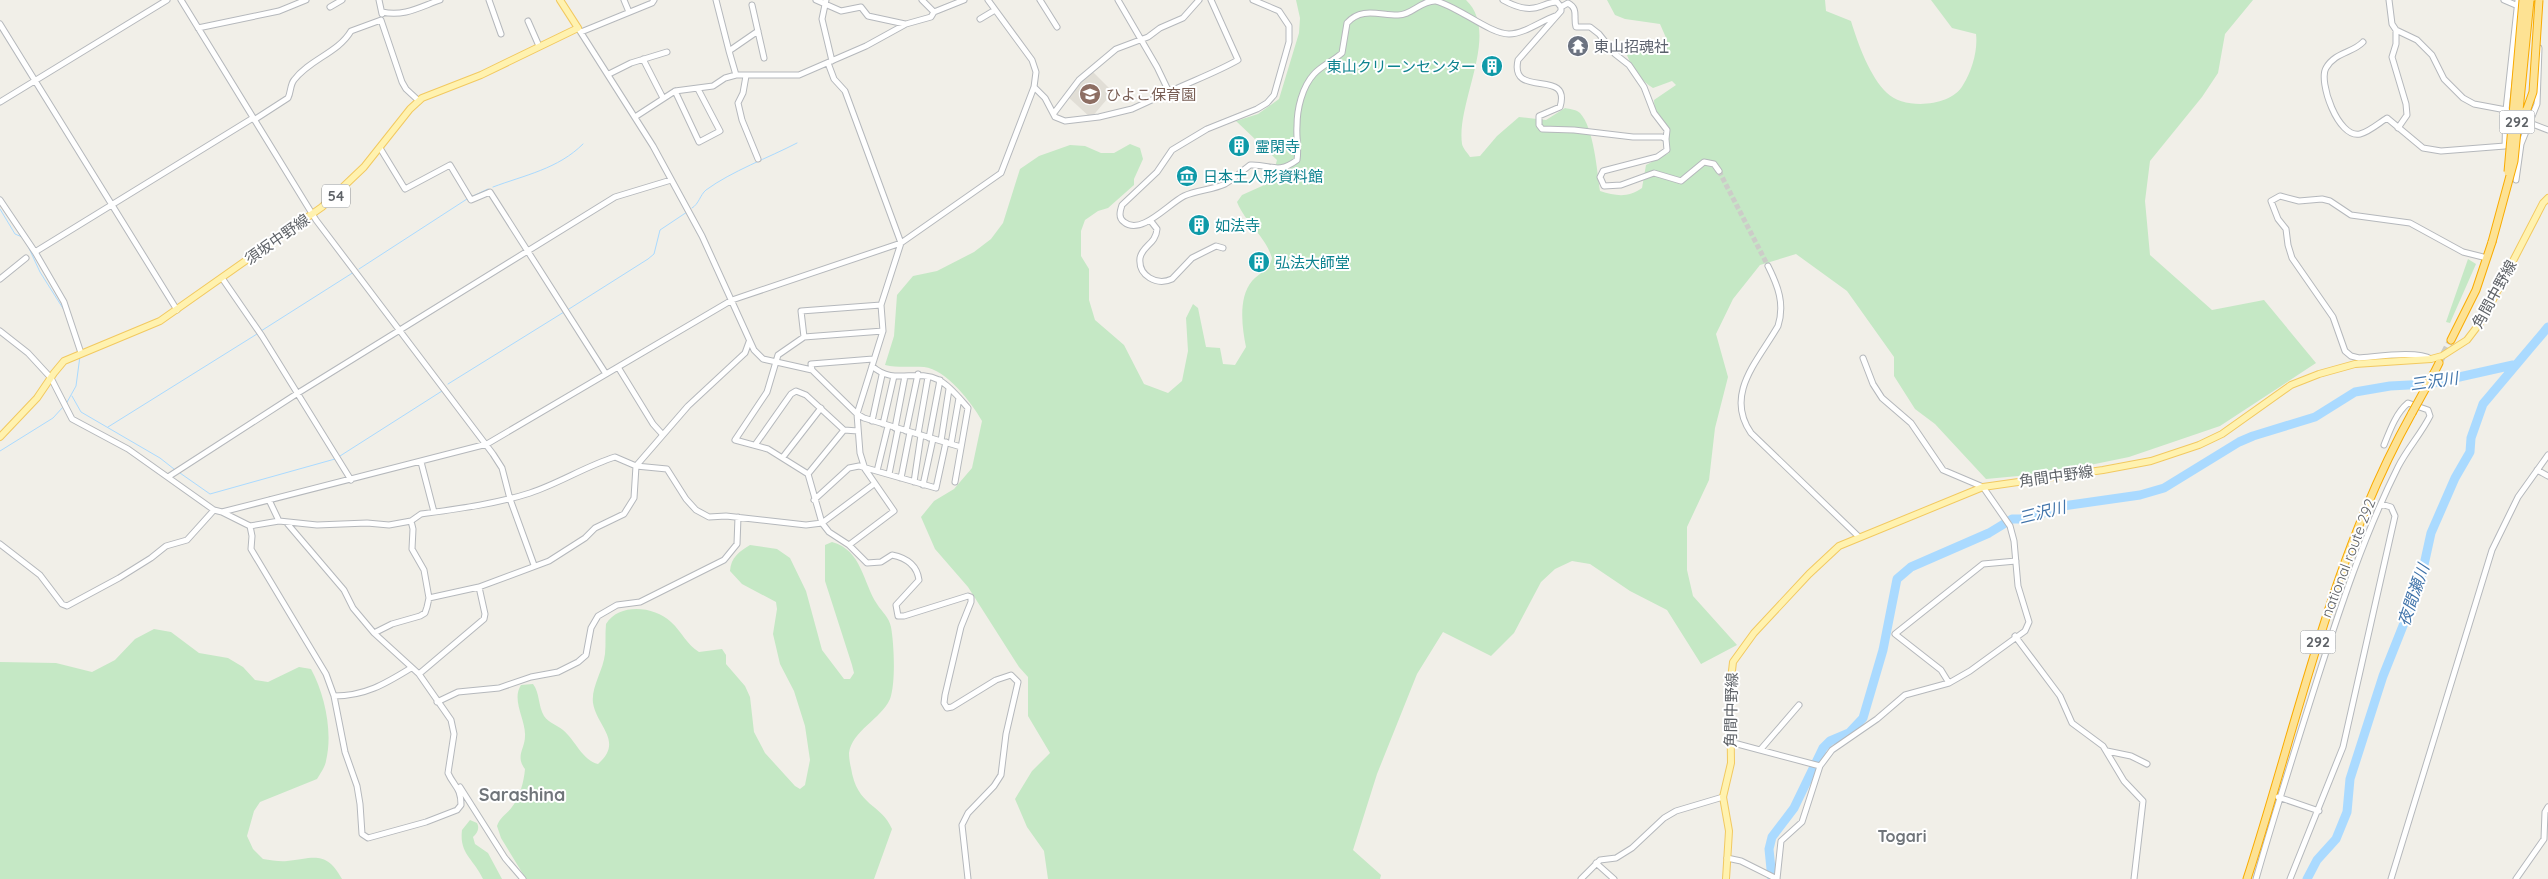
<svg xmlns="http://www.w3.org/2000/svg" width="2548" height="879" viewBox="0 0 2548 879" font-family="Quicksand,'Noto Sans JP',sans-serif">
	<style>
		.education { fill: #e1ded6 }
		.green { fill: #c5e8c5 }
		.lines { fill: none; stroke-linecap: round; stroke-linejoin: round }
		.stream { stroke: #aadaff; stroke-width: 1 }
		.river { stroke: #aadaff; stroke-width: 9 }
		.minor-tunnel { stroke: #ccccc8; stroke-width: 5; stroke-dasharray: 5 2.5; stroke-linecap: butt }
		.highway-tunnel { stroke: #ccccc8; stroke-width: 7; stroke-dasharray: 7 3.5; stroke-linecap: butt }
		.minor-casing { stroke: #b5b8bc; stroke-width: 7 }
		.major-casing { stroke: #f2c960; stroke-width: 8 }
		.highway-casing { stroke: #f9ab00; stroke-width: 9 }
		.minor { stroke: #fff; stroke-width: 5 }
		.major { stroke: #fff2af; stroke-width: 6 }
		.highway { stroke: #fde293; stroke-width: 7 }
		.highway-bridge-casing { stroke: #f9ab00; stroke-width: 9; stroke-linecap: butt }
		.highway-bridge { stroke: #fde293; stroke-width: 7 }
		.labels { text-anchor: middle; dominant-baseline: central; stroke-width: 4; stroke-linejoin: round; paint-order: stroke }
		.shield { fill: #fff; stroke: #8f9295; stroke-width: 1 }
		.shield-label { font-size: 14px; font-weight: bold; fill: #5f6368 }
		.worship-label { font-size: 15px; fill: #5b616d; stroke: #fff; text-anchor: start }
		.culture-label { font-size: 15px; fill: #0d838f; stroke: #fff; text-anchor: start }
		.education-label { font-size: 15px; fill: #785e54; stroke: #fff; text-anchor: start }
		.street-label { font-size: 15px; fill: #5f6368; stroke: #fff }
		.water-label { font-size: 16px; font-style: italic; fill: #4174aa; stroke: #fff }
		.neighbourhood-label { font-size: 16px; font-weight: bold; fill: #70757a; stroke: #fff }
		.quarter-label { font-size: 18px; font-weight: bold; fill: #70757a; stroke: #fff }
	</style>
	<rect width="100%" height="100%" fill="#f1efe8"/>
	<!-- education -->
	<path class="education" d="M1091,70L1113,92L1091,118L1067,96Z"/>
	<!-- green -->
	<path class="green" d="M1296,0H1466C1501,33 1456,102 1462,144C1463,149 1468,153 1470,157L1480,156L1497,136L1519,117L1546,120L1565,108C1570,109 1577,110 1580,113C1594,128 1597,171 1600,191C1616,196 1628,198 1642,188L1646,165L1669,153C1673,133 1654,119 1654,100L1676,85L1672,81L1653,88C1642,82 1631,67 1627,55L1667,40L1660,24L1625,19L1615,15L1607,0H1825L1826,11L1851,21C1858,44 1870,77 1887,93C1904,110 1951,107 1963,85C1972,71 1978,50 1976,34L1952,28L1931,0H2253L2225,34L2218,73L2202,97L2150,161L2145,201L2150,255L2212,310L2264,300L2316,363L2220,426L2129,457L2051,473L1986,479L1935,424L1915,409L1894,376V357L1847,291L1796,254L1760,265L1733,299L1716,334L1728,377L1715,428L1709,480L1687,527V570L1693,596L1737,645L1701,664L1667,610L1630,591L1590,564L1572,561L1555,569L1541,582L1514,633L1491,656L1443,632L1417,674L1377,774L1353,850L1381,875L1380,879H1048L1044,851L1027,827L1015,799L1032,771L1050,753L1028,716V677L1019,667L968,587L935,549L921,517L934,501L954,489L972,468L982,421C972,403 946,369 924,367C911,366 898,368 885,365L894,336L897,295L913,276L937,271L974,252L991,239L1003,223L1020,169L1039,156L1070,145L1085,146L1101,153H1114L1130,144L1140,148L1143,159L1134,179V185L1108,208L1098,211L1085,220L1081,231V256L1089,269V300L1095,320L1124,345L1144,384L1168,393L1182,381L1188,351L1186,318L1193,304L1198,308L1206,347L1220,348L1223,364L1235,365L1246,347C1242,327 1238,298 1252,281C1260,272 1269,271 1272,258C1265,235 1246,224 1237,202L1242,195L1271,182L1277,160L1236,121L1258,114L1279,99L1299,33L1300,18Z
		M2468,259L2476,264L2450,323L2446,322Z
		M832,542C862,550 863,583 877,604C882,612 889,617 891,627C894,643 896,683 890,699C881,719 852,731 849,753C849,758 850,764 851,768C857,807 881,803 892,829L874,879H526L501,838L497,826C500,817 507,814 512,807C520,797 524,781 525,769C515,756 525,749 525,736C526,720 511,700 521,685L533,684C540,693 538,706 544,716C549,723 557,725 563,730C575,740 583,761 598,764C624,741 597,727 593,703C591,687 603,671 605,654C606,644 605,634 606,624C619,603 654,606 671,622C682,632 687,645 699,652L722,649L726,655V664L745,686L750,697L754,732L765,753L795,786L800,789L805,785L810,760L805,726L794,691L780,664L773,634L777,609L776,602L742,584L730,571C731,557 739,552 750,545L777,549L790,558L806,591L822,650L844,679H850L854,673L852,665L825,581V545Z
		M154,629L171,632L199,653L228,658L243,667L255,680L268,682L299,667L311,669C325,695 333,732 326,761C325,767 320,774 317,779L260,802L254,811L247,836L253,849L263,859C271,860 280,862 287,861C314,858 326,850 342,879H0V662L56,663L92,672L115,660L135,639Z
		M470,820L477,823C480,829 477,833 473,837L475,844L488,853L502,879H483C474,859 459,854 462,830Z"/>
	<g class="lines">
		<!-- stream -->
		<path class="stream" d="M493,187C525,175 558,169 583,144
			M471,197L488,189
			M692,208C699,204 700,195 706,190C732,171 768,158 797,143
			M0,209L15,234L22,237
			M27,244L40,272L64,310
			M359,269L467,199
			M569,309L648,259L654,254L660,230L687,212
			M261,331L354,272
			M448,384L564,312
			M72,396L81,412L160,458L174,469
			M66,404L76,386L80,356
			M108,427L257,334
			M0,451L53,418L63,407
			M340,456L442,391
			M180,473L210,494L335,459"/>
		<!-- river -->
		<path class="river" d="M1772,879L1769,849L1772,837L1794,808L1823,748L1830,741L1849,733L1863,718L1883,650L1897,579L1911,567L1989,533L2012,519H2027L2063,506L2140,495L2164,488L2239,442L2253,436L2315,417L2355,392L2390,386L2428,384L2513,365
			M2307,879L2317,860L2336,839L2347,812L2350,779L2383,676L2420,583L2431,533L2455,478L2470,452L2471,438L2483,404L2548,327"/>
		<!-- minor-tunnel -->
		<path class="minor-tunnel" d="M1719,171L1768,266"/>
		<!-- highway-tunnel -->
		<path class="highway-tunnel" d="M2439,363L2451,340"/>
		<!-- minor casing -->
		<g class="minor-casing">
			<path id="minor" d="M181,0L316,220L493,454L502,468L510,499L534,565
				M379,0L382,14
				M489,0L501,34
				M624,0L629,12
				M716,0L729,51
				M816,0L841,11L861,7L868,16L905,24
				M826,0L822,19L832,61
				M922,0L934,12
				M1040,0L1057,27
				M1118,0L1157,67L1169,92C1192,81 1215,73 1238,60L1211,0
				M1253,0L1279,11L1289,26V42L1274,95L1267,103L1257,109L1207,129L1172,150L1157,172L1122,205C1120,211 1118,218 1124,222C1141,236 1168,204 1184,196C1197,190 1212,190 1225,184C1234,179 1242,171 1250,165C1271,164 1277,175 1297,160C1299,148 1296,138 1297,126C1297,109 1302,87 1314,74C1321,66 1333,61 1342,53L1347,23C1361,7 1379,15 1397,15C1411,16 1421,0 1436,1C1459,7 1490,34 1509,34C1524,34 1541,21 1555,16
				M1503,0C1512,5 1523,10 1534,8C1542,7 1548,2 1557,2L1561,7V11L1518,60C1509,100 1572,67 1560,107L1539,116V125L1542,129L1574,130L1633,137H1662L1666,139L1667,150L1657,157L1603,171L1600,177L1604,186L1621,185L1654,173L1681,181L1704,162L1714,164L1719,171
				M2389,0L2392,24L2396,30L2417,40L2432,55L2444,79L2463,98L2474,104L2506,110L2530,123L2548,130
				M2504,0L2518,6
				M752,5L764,58
				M330,7L342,0
				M1561,7L1568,3C1579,9 1573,17 1576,27H1590L1599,34L1615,54L1629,65L1644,87L1654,113L1667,130L1666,139
				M382,12C404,17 420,7 440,0
				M980,19L995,10
				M528,21L539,46
				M0,24L177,310
				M198,28L279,11L306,0
				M578,28L653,146L702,236L754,350L763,359L812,370L857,414L864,418L961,447
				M2396,30V44L2392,57L2406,104L2407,115L2398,128
				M581,32L652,3L654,0
				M2363,42C2353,53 2335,52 2326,68C2318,81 2338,139 2360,134C2369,132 2379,123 2387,118L2423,148L2441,151L2505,146L2506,110L2518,0
				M643,59L663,98
				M828,63L834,79L845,91L901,243L881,305L883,331L857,414L860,453L865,469L894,511L849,545
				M609,74L631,63L667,52
				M736,75L729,51L758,31
				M746,76L743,93L738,103L742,120L758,159
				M1034,87L1045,98L1055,117L1065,121L1099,117L1132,109L1169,92
				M675,91L699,142L720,131L698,89
				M0,102L167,0
				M1054,113L1079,80L1116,49L1148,37L1160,28L1183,18L1199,0
				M635,117L675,91L713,86L725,78L736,75H799L866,46L906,24L931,17L934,12L964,0
				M254,120L288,98C291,92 290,85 294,80C310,59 338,53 351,31L381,20L402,82L406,89L419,101
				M380,148L405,189L450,165L471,200L490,192L606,374
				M2516,180L2521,144L2537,104L2539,48
				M0,200L35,252L64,302L81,353
				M1150,220L1157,229C1156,244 1142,246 1140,258C1138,276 1157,286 1172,279L1192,258L1216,246L1223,248
				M35,252L253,118
				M1768,266C1778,286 1785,304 1778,326C1758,361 1724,394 1751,433L1858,536
				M222,278L262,336L351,480
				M0,279L26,258
				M881,305L801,311L804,337L883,331
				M0,331L28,353L51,378L72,419L128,449L214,510L222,512L487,444L732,300L901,243L1001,173L1034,87L1036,72L1032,60L988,0
				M804,337L778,355L767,392L735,440L768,449L808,474L822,523L829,532L849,545L867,563L881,562L892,555C907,558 917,565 919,580L896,605L898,616H904L968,596L971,597V602L961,627L945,695L944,703L947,708L952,707L996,680L1011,675L1018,682L1006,734L1001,775L994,786L968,813L962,825L968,879
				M2431,359C2417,350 2376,357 2359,358L2351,356L2345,351L2333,317L2292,258L2288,245L2286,229L2278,219L2271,201L2280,196L2299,201L2322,199L2330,201L2351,215L2410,223L2463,252L2487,258
				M872,366C894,386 915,368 939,380C950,386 960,399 968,408L955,482
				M618,367L653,424L663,435
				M812,370L811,364L873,359
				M872,421L882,375
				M883,424L894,376
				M895,428L905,376
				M906,431L918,374
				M918,434L928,377
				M929,438L940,380
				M941,441L949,389
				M951,444L959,398
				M755,445L791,394L796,391L806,395L844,430L858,431
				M783,457L821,408
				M421,462L434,512
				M2537,470L2548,476
				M877,471L888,426
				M808,474L844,430
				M889,474L898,429
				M168,477L298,393L615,197L671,180
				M901,478L910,432
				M914,482L921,435
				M923,485L933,439
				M269,500L279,521
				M814,500L849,468L859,466L936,488L946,442
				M222,512L250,526L279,521L317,525L367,523L389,525L411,521L421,514C457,509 496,504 530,493C560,483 586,466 615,457L636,466L667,469L686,499L696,510L709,517L726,516L806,525L822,523L874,484
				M250,526L252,536L251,549L326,674L334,696L345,752L357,786L360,804L362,834L368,838L426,822L457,810L461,805C461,787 454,787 448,773L454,734L451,720L419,674L374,633L353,608L344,590L286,522
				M0,544L40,575L62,604L67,606L119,578L151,558L166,546L187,540L214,510
				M429,598L479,587L549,561L585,538L595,528L624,514L634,498L636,466L688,406L745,353L749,342
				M374,633L392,624L420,616L425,613L427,607L429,598L424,570L412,549L413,529L411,521
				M2015,636L2060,696L2072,723L2103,746L2124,781L2143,801L2134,879
				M419,674L484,619L485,614L479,587
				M1949,683L1941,670L1895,634L1983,564L2016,561
				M334,696C365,696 385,684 411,668
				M437,702L458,692L499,688L531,677L558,672L578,662L586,655L591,628L598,616L617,605L640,602L724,560L737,544L738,517
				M1730,742L1820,766
				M1761,749L1799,705
				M2107,751L2131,756L2147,764
				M460,787L505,858L523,879
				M2278,797L2319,811
				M1727,858L1741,861L1777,879
				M1596,863L1614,879
				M1581,879L1600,860L1616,858L1632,848L1664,818L1676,811L1723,797
				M1777,879L1781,841L1802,822L1820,766L1832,750L1877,719L1905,695L1949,683L1970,671L2025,631L2029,622L2018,586L2014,541L2010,526L1983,487L1943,470L1911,423L1882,398L1873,384L1863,358
				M2256,879C2275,812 2296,746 2317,680C2340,608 2364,535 2398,467C2407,449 2421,434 2430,416L2428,410L2408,403C2396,413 2390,430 2384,445
				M2290,879L2343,747L2395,516L2391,507L2381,504
				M2391,879L2492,550L2518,497L2548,455
				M2516,879L2544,839L2545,812L2548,807"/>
		</g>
		<!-- major casing -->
		<g class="major-casing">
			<path id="major" d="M0,437L37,398L54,373L64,361L160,321L322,207L364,167L410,109L422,98L481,75L578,28L560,0
				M1726,879L1729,831L1723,797L1731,763L1730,688L1733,662L1754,633L1809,574L1839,546L1983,487L2103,470L2151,461L2199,445L2222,434L2291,385L2319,374L2355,364L2431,359L2442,356L2467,340L2483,319L2543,203L2548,198"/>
		</g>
		<!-- highway casing -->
		<g class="highway-casing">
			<path id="highway" d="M2451,340L2476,290L2492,242
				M2434,373L2439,363
				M2247,879C2298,722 2331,558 2412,413"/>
		</g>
		<!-- minor -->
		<use href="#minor" class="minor"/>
		<!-- major -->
		<use href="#major" class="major"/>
		<!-- highway -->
		<use href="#highway" class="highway"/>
		<!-- highway-bridge casing -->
		<g class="highway-bridge-casing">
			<path id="highway-bridge" d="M2518,120L2527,109L2533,92L2539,0
				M2508,172L2523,0
				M2492,242L2514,161L2530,0
				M2412,413L2434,373"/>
		</g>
		<!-- highway-bridge -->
		<use href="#highway-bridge" class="highway-bridge"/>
	</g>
	<!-- icons -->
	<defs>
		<g id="temple-disc" transform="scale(1.125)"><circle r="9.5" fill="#6b7280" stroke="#fff"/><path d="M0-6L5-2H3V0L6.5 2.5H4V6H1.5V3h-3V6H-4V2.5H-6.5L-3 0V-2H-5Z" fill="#fff"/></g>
		<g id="building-disc" transform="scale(1.125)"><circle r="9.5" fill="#0f9aa8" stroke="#fff"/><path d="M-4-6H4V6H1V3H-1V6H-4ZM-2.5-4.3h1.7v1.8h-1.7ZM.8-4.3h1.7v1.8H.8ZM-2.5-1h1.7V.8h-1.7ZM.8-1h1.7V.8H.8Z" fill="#fff"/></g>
		<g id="school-disc" transform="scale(1.125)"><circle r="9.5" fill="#8d6e63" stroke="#fff"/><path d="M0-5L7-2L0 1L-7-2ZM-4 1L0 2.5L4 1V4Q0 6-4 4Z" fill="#fff"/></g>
		<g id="museum-disc" transform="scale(1.125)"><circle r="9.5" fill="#0f9aa8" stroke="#fff"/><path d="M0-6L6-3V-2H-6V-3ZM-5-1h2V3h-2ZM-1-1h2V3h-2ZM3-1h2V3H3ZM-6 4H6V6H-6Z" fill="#fff"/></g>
	</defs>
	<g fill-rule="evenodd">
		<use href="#temple-disc" x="1578" y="46"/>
		<use href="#building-disc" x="1492" y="66"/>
		<use href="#school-disc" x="1090" y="94"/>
		<use href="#building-disc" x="1239" y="146"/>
		<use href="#museum-disc" x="1187" y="176"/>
		<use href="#building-disc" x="1199" y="225"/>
		<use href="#building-disc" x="1259" y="262"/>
	</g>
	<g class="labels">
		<!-- shield labels -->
		<g class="shield">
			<rect x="2499.5" y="110.5" width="35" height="23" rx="4"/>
			<rect x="322" y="184.5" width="28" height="23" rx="4"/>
			<rect x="2300.5" y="630.5" width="35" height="23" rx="4"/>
		</g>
		<g class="shield-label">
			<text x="2517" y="122">292</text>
			<text x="336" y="196">54</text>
			<text x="2318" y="642">292</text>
		</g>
		<!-- worship labels -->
		<g class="worship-label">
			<text x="1594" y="46">東山招魂社</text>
		</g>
		<!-- culture labels -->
		<g class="culture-label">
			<text x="1476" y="66" text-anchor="end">東山クリーンセンター</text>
			<text x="1255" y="146">霊閑寺</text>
			<text x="1203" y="176">日本土人形資料館</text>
			<text x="1215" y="225">如法寺</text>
			<text x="1275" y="262">弘法大師堂</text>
		</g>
		<!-- education labels -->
		<g class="education-label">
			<text x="1106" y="94">ひよこ保育園</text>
		</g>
		<!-- street labels -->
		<g class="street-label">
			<text transform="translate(277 239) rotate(-35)">須坂中野線</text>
			<text transform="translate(2494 294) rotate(-61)">角間中野線</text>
			<text transform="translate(2056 476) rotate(-8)">角間中野線</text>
			<text transform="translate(2348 558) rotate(-69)">national route 292</text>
			<text transform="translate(1731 710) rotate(-89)">角間中野線</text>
		</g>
		<!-- water labels -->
		<g class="water-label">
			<text transform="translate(2434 381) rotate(-8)">三沢川</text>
			<text transform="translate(2042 512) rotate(-14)">三沢川</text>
			<text transform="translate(2413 595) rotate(-71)">夜間瀬川</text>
		</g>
		<!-- neighbourhood labels -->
		<g class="neighbourhood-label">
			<text x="1902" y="836">Togari</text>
		</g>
		<!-- quarter labels -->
		<g class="quarter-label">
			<text x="522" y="794">Sarashina</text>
		</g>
	</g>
</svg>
